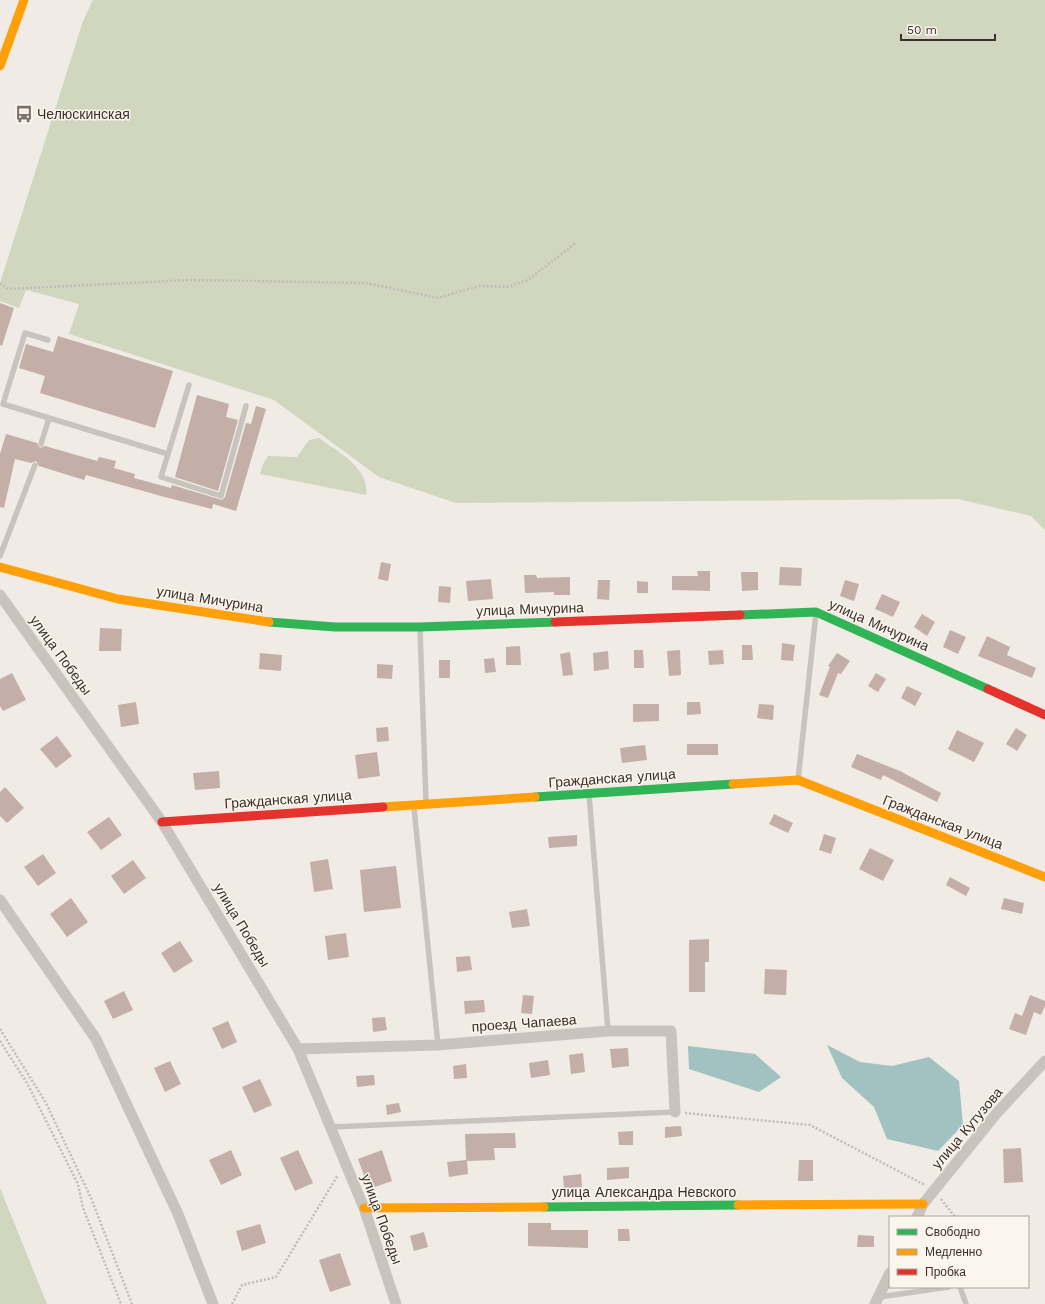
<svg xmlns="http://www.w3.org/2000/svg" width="1045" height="1304" viewBox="0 0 1045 1304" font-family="'Work Sans',sans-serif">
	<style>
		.green { fill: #d1d6bf }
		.water { fill: #a1c2c1 }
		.building { fill: #c3afa7 }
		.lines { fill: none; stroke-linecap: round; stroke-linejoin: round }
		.path { stroke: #c2bbb6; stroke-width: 2.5; stroke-dasharray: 2 2; stroke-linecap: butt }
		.lane { stroke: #c9c3be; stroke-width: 5.5 }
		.street { stroke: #c9c3be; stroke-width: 11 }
		.fast { stroke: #30b455; stroke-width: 9 }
		.slow { stroke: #ff9f0a; stroke-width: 9 }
		.jam { stroke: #e5322d; stroke-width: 9 }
		.labels { text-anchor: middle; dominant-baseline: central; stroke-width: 3; stroke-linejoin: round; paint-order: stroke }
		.poi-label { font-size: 14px; fill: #3b302b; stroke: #fbf5ee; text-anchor: start }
		.street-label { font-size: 14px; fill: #3b302b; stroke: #fbf5ee }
	</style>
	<rect width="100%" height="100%" fill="#f0ebe5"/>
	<!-- green -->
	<path class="green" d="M93,0H1045V530L1031,516L958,499L456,503L379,477L274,400L69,334L79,304L26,290L19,308L0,301V283L83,21Z
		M319,438C338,452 370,468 366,495L260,474L263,464L268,456L297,457L309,440Z
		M0,1188L47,1304H0Z"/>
	<!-- water -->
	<path class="water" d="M827,1045L860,1062L892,1066L929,1057L959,1081L963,1125L938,1151L887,1139L874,1107L842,1078Z
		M688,1046L755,1054L781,1077L759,1092L689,1069Z"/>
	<!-- building -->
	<path class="building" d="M0,303L14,308L2,346L0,345Z
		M58,336L173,371L155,428L40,393L45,376L19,368L26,344L53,352Z
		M197,395L229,404L226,417L238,420L218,491L175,477Z
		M256,406L266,409L236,511L213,504L212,509L161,496L86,475L84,480L39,466L36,461L31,463L15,459L4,508L0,507V454L6,434L37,443L40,448L45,446L97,461L99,457L116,461L114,468L135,474L134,478L171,488L172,485L222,500L225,497L246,423L251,424Z
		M381,562L391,564L388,581L378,579Z
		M780,567L802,568L801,586L779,585Z
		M697,571H710V591L672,590V576H698Z
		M741,572H758V590L742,591Z
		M524,575H536L537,578L570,577V595H554V592L525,593Z
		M491,579L493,599L468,601L466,581Z
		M598,580H610L609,600L597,599Z
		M845,580L859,584L854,601L840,596Z
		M637,581L648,582V593H637Z
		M439,586L451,587L450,603L438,602Z
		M882,594L900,602L893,617L875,609Z
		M922,614L935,622L927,636L914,627Z
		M100,628L122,629L121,651H99Z
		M950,630L966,637L958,654L943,647Z
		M987,636L1010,647L1007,655L1036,668L1032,678L978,656Z
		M782,643L795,645L793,661L781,660Z
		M742,645H752L753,660H742Z
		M520,646L521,665H506V647Z
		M634,650H643L644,668H634Z
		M680,650L681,675L669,676L667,651Z
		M723,650L724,664L709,665L708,651Z
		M608,651L609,669L594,671L593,653Z
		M570,652L573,675L563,676L560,654Z
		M260,653L282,655L281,671L259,669Z
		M837,653L850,661L841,674L838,673L828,698L819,695L830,667L828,666Z
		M494,658L496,672L485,673L484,659Z
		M439,660H450V678H439Z
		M377,664L393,665L392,679L377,678Z
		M12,673L26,700L3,711L0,706V679Z
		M876,673L886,679L878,692L868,686Z
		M907,686L922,693L915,706L901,698Z
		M136,702L139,724L121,727L118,705Z
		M687,702H700L701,714L687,715Z
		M633,704H659V721L633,722Z
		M759,704L774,705L773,720L757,718Z
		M388,727L389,741L377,742L376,728Z
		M1016,728L1027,735L1017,751L1006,744Z
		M957,730L984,743L974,762L948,749Z
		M57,736L72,756L56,768L40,749Z
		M687,744H718V755H687Z
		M645,745L647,760L622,763L620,748Z
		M377,752L380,776L358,779L355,755Z
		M857,754L900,771L941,793L937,802L883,775L881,780L851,767Z
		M219,771L220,788L195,790L193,773Z
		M5,787L24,808L7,823L0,816V792Z
		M774,814L793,823L788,833L769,824Z
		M109,817L122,835L101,850L87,832Z
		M824,834L836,838L831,854L819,850Z
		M577,835V846L549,848L548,837Z
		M870,848L894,860L883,881L859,869Z
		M43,854L56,873L38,886L24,867Z
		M328,859L333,889L314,892L310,862Z
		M133,860L146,878L124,894L111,876Z
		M396,866L401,908L364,912L360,870Z
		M950,877L970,888L966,896L946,885Z
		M71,898L88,922L67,937L50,914Z
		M1004,898L1024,903L1022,914L1001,909Z
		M527,909L530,926L512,928L509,912Z
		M346,933L349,957L328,960L325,936Z
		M709,939V962H705V992H689V940Z
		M180,941L193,961L174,973L161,953Z
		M470,956L472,970L457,972L456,957Z
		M765,969L787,970L786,995L764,994Z
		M124,991L133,1010L113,1019L104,1001Z
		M523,995L534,996L532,1014L521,1013Z
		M1030,995L1045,1001V1006L1041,1015L1034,1012L1026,1035L1009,1029L1015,1013L1022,1016Z
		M484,1000L485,1012L465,1014L464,1001Z
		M385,1017L387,1030L373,1032L372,1018Z
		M228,1021L237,1042L222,1049L212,1028Z
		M628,1048L629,1066L612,1068L610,1049Z
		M583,1053L585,1072L571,1074L569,1055Z
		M548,1060L550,1075L531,1078L529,1063Z
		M170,1061L181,1084L165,1092L154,1068Z
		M466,1064L467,1078L454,1079L453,1066Z
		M374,1075L375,1085L357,1087L356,1076Z
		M260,1079L272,1105L254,1113L242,1087Z
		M399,1103L401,1112L387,1115L386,1105Z
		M681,1126L682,1136L665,1138V1127Z
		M633,1131V1145H619L618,1132Z
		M515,1133L516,1148H494L495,1160L467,1161L468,1174L449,1177L447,1162L466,1160L465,1134Z
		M1021,1148L1023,1182L1004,1183L1003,1149Z
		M231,1150L242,1175L221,1185L209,1160Z
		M298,1150L313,1183L295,1191L280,1158Z
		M382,1150L392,1181L369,1189L358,1159Z
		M799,1160H813V1181H798Z
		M629,1167V1178L607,1180V1168Z
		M581,1174L582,1187L564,1189L563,1176Z
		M528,1223H551V1230H588V1248L528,1246Z
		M260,1224L266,1243L242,1251L236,1231Z
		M618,1229H629L630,1241H618Z
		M424,1232L428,1247L414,1251L410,1236Z
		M858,1235L874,1236V1247H857Z
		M340,1253L351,1285L330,1292L319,1260Z"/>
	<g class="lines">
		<!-- path -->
		<path class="path" d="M0,283L8,289L190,280L366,283L438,298L479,286L507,287L528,280L576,243
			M0,1029L46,1103L91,1198L132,1304
			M0,1041L27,1083L78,1184L83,1208L121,1304
			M685,1113L810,1125L925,1185
			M941,1199L955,1217
			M232,1304L242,1285L276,1277L338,1175"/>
		<!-- lane -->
		<path class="lane" d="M48,340L25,333L3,404L49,418
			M41,444L49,418L168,454L189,385
			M168,454L161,477L221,496L246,406
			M0,556L35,465
			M420,629L426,802
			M798,780L816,613
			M589,794L608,1031
			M414,808L438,1045
			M331,1127L675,1112
			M960,1287L966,1304
			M879,1297L949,1287"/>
		<!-- street -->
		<path class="street" d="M0,595L162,822L298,1049L364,1208L396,1304
			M0,900L96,1039L178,1214L213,1304
			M298,1049L438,1045L608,1031H671L675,1112
			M917,1217L923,1204L996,1114L1045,1061
			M875,1304L890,1273"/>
		<!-- fast -->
		<path class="fast" d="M740,615L816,612L988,689
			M269,622L335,627H420L555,622
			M535,797L733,784
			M544,1207L738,1205"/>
		<!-- slow -->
		<path class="slow" d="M0,66L24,0
			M0,567L118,599L269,622
			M733,784L798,780L1045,877
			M383,807L535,797
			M738,1205L923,1204
			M364,1208L544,1207"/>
		<!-- jam -->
		<path class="jam" d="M555,622L740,615
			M988,689L1045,715
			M162,822L383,807"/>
	</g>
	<!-- icons -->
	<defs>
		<g id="bus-bare" transform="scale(1.38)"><path d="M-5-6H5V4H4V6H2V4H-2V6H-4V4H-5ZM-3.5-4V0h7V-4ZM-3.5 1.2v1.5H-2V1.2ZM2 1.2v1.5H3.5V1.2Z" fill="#7a716c" stroke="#fbf5ee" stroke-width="2.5" paint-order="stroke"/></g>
	</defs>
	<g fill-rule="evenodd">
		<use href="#bus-bare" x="24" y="114"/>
	</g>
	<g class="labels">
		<!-- poi labels -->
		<g class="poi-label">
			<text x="37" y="114">Челюскинская</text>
		</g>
		<!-- street labels -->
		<g class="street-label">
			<text transform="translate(210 599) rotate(9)">улица Мичурина</text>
			<text transform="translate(530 609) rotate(-2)">улица Мичурина</text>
			<text transform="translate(879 625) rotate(24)">улица Мичурина</text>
			<text transform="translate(61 655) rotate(54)">улица Победы</text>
			<text transform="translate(612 778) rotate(-4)">Гражданская улица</text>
			<text transform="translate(288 799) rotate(-4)">Гражданская улица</text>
			<text transform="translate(943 822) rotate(21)">Гражданская улица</text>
			<text transform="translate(242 925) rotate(59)">улица Победы</text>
			<text transform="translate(524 1023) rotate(-4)">проезд Чапаева</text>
			<text transform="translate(967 1128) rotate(-50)">улица Кутузова</text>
			<text x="644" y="1192">улица Александра Невского</text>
			<text transform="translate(382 1219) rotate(70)">улица Победы</text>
		</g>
	</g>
	<!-- legend -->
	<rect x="889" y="1216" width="140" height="72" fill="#fbf5ee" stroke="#aea6a0"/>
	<rect x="897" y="1229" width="20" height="6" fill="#30b455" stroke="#aea6a0"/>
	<text x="925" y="1236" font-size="12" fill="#3b302b">Свободно</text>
	<rect x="897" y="1249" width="20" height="6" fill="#ff9f0a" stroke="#aea6a0"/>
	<text x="925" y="1256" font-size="12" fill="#3b302b">Медленно</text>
	<rect x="897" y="1269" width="20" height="6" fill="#e5322d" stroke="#aea6a0"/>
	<text x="925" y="1276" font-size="12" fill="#3b302b">Пробка</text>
	<!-- scale -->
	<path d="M901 34v6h94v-6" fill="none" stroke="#3b302b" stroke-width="2"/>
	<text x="907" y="34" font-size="12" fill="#3b302b" stroke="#fbf5ee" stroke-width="3" paint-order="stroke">50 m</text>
</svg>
